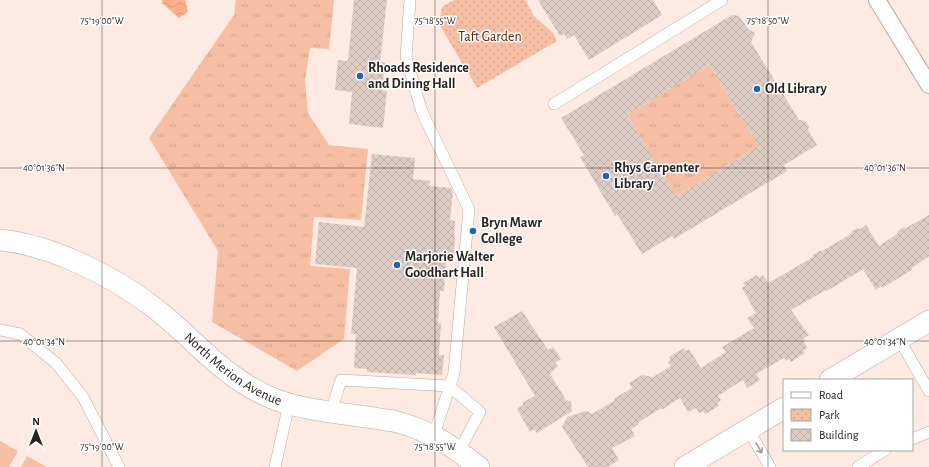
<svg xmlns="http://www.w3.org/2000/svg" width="929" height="467" viewBox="0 0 929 467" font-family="'Alegreya Sans',sans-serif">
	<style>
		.grass { fill: url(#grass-tufts) }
		.park { fill: url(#park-dots) }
		.pitch { fill: #f6bea3 }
		.water { fill: url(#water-waves) }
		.building { fill: url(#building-cross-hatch); fill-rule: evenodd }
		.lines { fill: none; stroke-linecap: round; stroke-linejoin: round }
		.service-casing { stroke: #b9a8a0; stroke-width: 12 }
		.pedestrian-casing { stroke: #b9a8a0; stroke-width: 18 }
		.minor-casing { stroke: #b9a8a0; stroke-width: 22 }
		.service { stroke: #fff; stroke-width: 11 }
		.pedestrian { stroke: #fff; stroke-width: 16 }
		.minor { stroke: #fff; stroke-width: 21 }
		.oneway { stroke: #9f9c9a }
		.ticks { fill: none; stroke: #29221f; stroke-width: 1; stroke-opacity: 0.45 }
		.poi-dot { fill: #2162b3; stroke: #fff; stroke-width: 1.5 }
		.labels { text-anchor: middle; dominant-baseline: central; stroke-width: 3; stroke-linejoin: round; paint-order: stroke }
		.park-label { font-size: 14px; fill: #572509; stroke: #fff }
		.poi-label { font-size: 14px; font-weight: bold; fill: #29221f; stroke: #fff; text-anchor: start }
		.street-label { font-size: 14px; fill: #29221f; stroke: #fff }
		.ticks-label { font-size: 10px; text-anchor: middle; fill: #29221f; stroke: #fff; stroke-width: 3; stroke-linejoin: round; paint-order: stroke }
	</style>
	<defs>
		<pattern id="grass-tufts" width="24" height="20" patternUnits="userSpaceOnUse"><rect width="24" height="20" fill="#f6bea3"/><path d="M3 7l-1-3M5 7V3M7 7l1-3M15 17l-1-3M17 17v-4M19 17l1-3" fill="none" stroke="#d3a38c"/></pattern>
		<pattern id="park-dots" width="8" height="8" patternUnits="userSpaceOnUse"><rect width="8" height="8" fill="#f6bea3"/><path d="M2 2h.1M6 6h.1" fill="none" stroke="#d3a38c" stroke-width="1.8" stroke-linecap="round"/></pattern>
		<pattern id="water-waves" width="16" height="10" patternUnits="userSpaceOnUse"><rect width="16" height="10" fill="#ffae88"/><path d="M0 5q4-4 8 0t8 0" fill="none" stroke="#db9575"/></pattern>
		<pattern id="building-cross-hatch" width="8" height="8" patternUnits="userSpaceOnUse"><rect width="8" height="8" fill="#decdc4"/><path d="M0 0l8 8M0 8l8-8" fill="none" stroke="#beb0a8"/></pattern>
	</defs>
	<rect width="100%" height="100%" fill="#fdebe3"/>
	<!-- grass -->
	<path class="grass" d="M236,0H334L329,49L310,48L305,80L308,113L329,145L368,149L361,220L314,217L310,266L350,269L344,339L297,371L212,322L218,251L149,138L234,15Z
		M709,65L759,146L676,196L627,115Z"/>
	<!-- park -->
	<path class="park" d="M454,0H525L534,16L553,33L557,41L477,88L439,24L442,7Z"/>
	<!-- pitch -->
	<path class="pitch" d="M0,441L18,451L9,467H0Z
		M27,456L47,467H21Z"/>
	<!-- water -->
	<path class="water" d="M162,0H185L188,12L179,18L162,3Z"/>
	<!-- building -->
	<path class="building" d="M354,0H387L380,62L385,63L382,90L387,91L383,128L349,124L352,92L335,90L338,60L348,61Z
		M538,0H653L662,15L589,60L574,35L567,39L564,34L560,36Z
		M732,15L739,16L748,29L755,33L751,42L799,120L805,121L809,126L808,130L817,145L784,165L787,171L674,239L672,236L642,254L617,214L615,216L580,157L584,155L561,118ZM709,65L759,146L676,196L627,115Z
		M372,154L415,158L413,179L430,181L429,186L451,188L453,192L450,220L455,221L454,236H455L453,261H446L444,291H440L438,323H441L439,355H444L442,375L416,373V375L367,372V369L354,368L356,334H351L357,268L315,264L319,222L364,227Z
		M929,215V256L912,268V270L882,288L881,286L876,290L863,269L827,291L826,290L791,310L809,335L803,339L807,348L803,351L805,353L791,362L789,359L786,361L784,358L756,374L760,380L747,388L743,380L718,396L721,400L717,403L719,406L705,414L703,411L699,413L696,408L688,412L680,398L663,409H660L639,422L638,425L631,429L635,436L612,448L619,460L608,467H588L562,427L567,417L586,411L592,414L614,401L615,398L632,388L629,383L642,375L653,377L671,366L668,362L671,360L669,357L684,348L685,351L689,349L701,368L726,352L722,347L754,328L747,318L756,313L742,288L745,286L743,283L757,275L759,278L763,275L768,283L774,280L813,257V255L819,251H822L851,234V232L857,228L860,229L866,225L879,246L897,234L898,231L904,227L906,228Z
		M522,311L548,350L553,347L561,359L555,363L558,366L550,374L566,400L571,402L572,411L537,433L534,429L530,432L517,409L523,405V402L535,396L494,327Z"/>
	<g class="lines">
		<!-- service casing -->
		<g class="service-casing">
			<path id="service" d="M410,0L406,57L422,112L469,209L454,373L434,435
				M554,104L722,0
				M0,330L20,334L56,363L83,397L119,467
				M899,339L929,391
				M331,412L341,380L449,386L480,412L459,451
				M748,429L770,467
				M912,439L929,432
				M275,467L289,404
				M858,467L885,450"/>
		</g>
		<!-- pedestrian casing -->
		<g class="pedestrian-casing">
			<path id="pedestrian" d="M877,0L929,85"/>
		</g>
		<!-- minor casing -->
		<g class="minor-casing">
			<g id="minor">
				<path id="s1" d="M0,240C52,245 115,277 156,309C194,339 221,375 267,396C297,410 341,413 374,418C383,420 392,420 401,423C433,432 453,447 479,467"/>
				<path d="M830,380L929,321"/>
				<path d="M685,467L784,408"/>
			</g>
		</g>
		<!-- service -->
		<use href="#service" class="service"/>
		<!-- pedestrian -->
		<use href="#pedestrian" class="pedestrian"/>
		<!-- minor -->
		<use href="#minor" class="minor"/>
	</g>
	<!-- one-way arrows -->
	<defs><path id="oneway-shaft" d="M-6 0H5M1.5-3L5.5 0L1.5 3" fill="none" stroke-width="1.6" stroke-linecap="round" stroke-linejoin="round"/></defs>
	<use class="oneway" href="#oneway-shaft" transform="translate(759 448) rotate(60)"/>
	<!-- ticks -->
	<path class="ticks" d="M102,0V467M435,0V467M768,0V467M0,168H929M0,341H929"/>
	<!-- markers -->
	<g class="poi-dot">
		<circle cx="360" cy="76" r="4"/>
		<circle cx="757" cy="89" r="4"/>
		<circle cx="606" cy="176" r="4"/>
		<circle cx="473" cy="231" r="4"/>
		<circle cx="397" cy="265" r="4"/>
	</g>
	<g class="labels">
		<!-- park labels -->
		<g class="park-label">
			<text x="490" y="37">Taft Garden</text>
		</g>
		<!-- poi labels -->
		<g class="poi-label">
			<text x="368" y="68">Rhoads Residence<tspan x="368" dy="16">and Dining Hall</tspan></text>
			<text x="765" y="89">Old Library</text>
			<text x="614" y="168">Rhys Carpenter<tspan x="614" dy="16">Library</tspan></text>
			<text x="481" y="223">Bryn Mawr<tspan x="481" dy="16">College</tspan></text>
			<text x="405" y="257">Marjorie Walter<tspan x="405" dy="16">Goodhart Hall</tspan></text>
		</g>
		<!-- street labels -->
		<g class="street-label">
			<text stroke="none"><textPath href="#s1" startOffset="271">North Merion Avenue</textPath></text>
		</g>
	</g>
	<g class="ticks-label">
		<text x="102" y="24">75°19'00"W</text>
		<text x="435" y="24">75°18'55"W</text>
		<text x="768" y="24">75°18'50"W</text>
		<text x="44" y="171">40°01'36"N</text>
		<text x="885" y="171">40°01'36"N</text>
		<text x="44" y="345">40°01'34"N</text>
		<text x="885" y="345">40°01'34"N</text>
		<text x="102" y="450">75°19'00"W</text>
		<text x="435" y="450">75°18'55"W</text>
	</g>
	<!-- legend -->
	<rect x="783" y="379" width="130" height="72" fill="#ffffff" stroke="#a9a7a5"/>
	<rect x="791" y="392" width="20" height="6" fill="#ffffff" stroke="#a9a7a5"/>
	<text x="819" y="399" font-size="12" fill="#29221f">Road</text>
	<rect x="791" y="409" width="20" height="12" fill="url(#park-dots)" stroke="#a9a7a5"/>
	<text x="819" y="419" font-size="12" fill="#29221f">Park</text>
	<rect x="791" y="429" width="20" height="12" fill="url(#building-cross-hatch)" stroke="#a9a7a5"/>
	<text x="819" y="439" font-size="12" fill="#29221f">Building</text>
	<!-- north arrow -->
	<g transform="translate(36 431)" stroke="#ffffff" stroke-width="3" paint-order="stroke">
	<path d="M0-3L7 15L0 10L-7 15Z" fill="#29221f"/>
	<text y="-6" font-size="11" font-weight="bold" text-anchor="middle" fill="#29221f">N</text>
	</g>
</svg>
